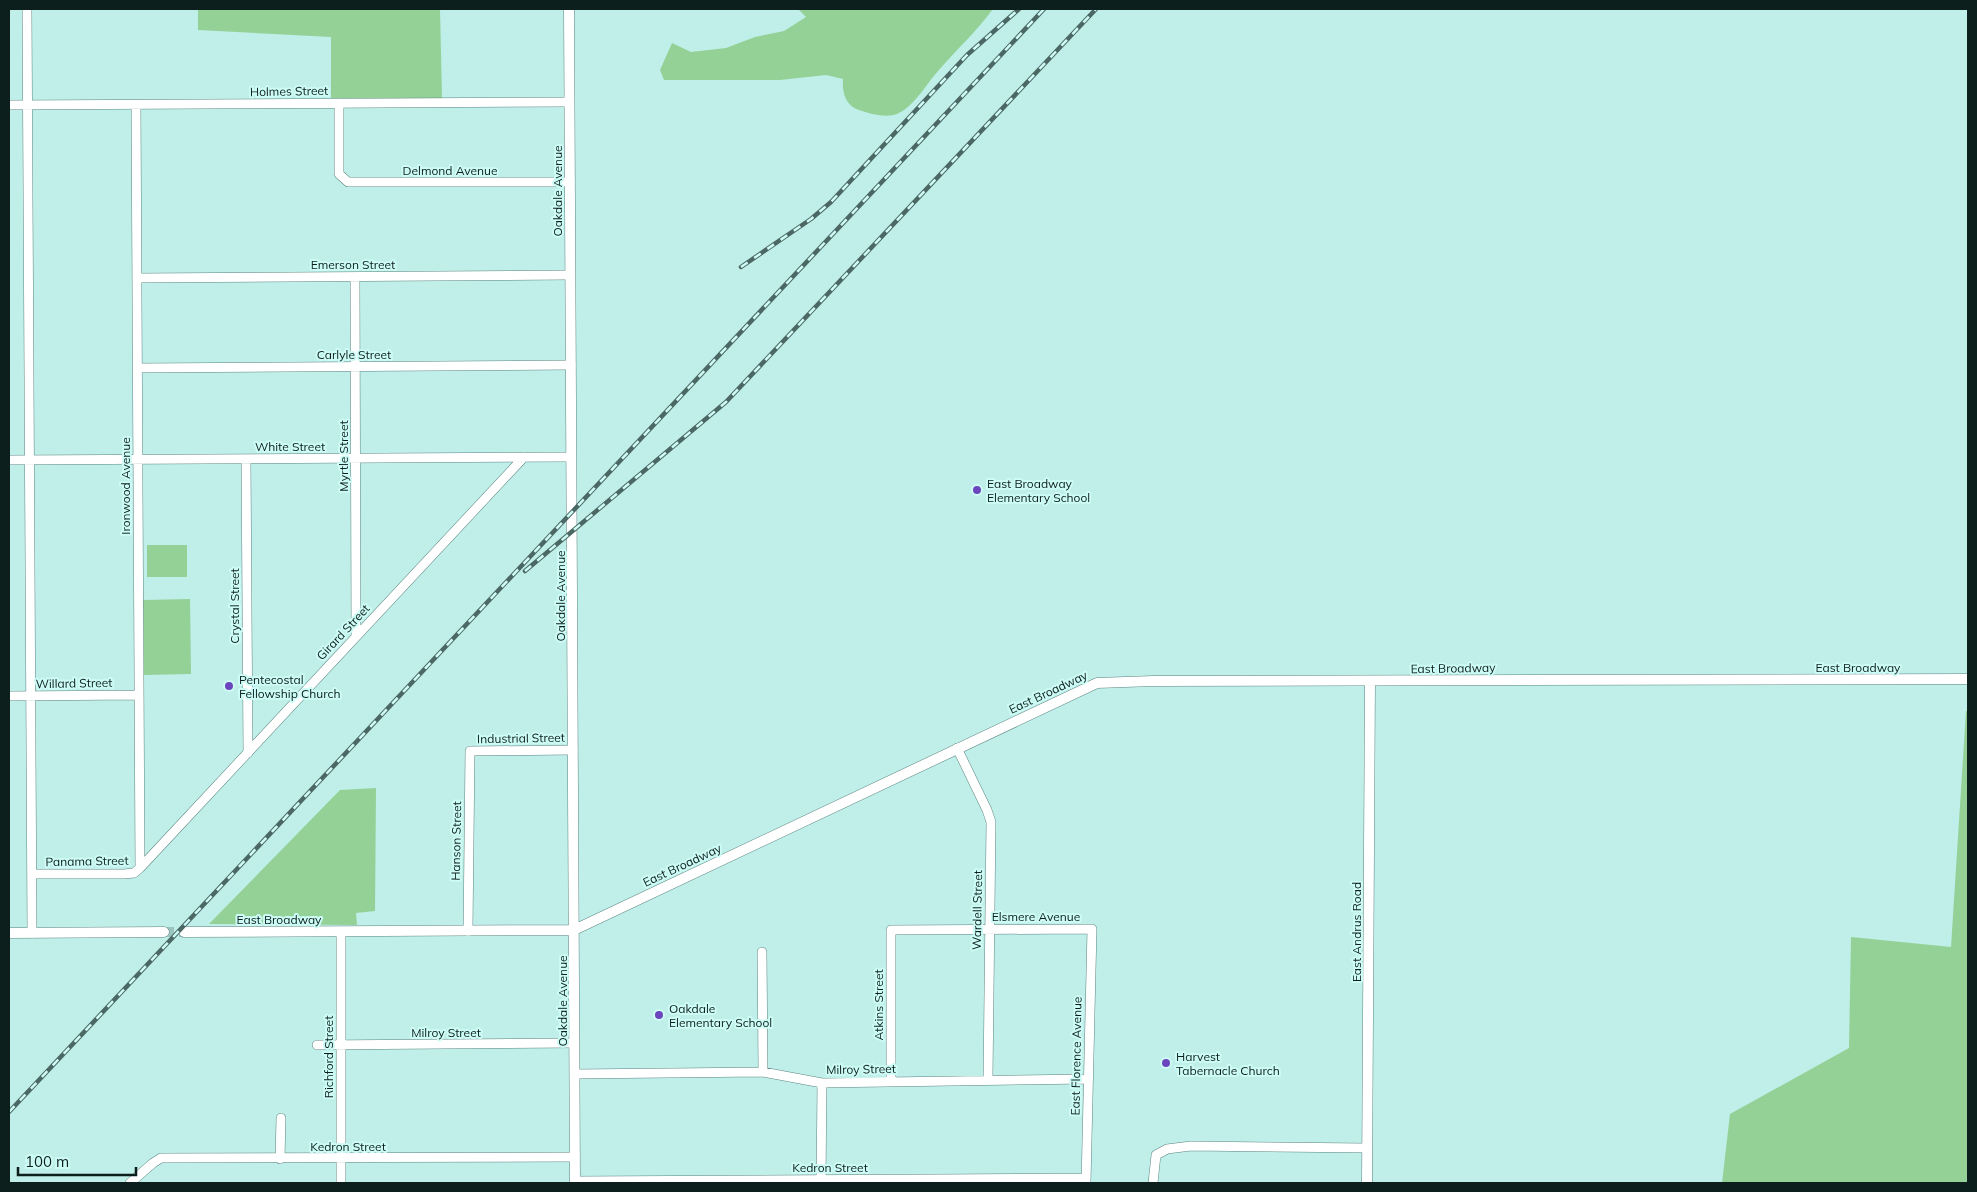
<svg xmlns="http://www.w3.org/2000/svg" width="1977" height="1192" viewBox="0 0 1977 1192" font-family="Mulish,sans-serif">
	<style>
		.green { fill: #94d196 }
		.lines { fill: none; stroke-linecap: round; stroke-linejoin: round }
		.tertiary-tunnel { stroke: #9cc5c0; stroke-width: 10; stroke-dasharray: 10 5; stroke-linecap: butt }
		.minor-casing { stroke: #5b8681; stroke-width: 10 }
		.tertiary-casing { stroke: #5b8681; stroke-width: 11 }
		.minor { stroke: #fff; stroke-width: 9 }
		.tertiary { stroke: #fff; stroke-width: 10 }
		.rail-casing { stroke: #4c6865; stroke-width: 4.5 }
		.rail { stroke: #cdfcf6; stroke-width: 2.5; stroke-dasharray: 8; stroke-linecap: butt }
		.poi-dot { fill: #6c45be; stroke: #cdfcf6; stroke-width: 2 }
		.labels { text-anchor: middle; dominant-baseline: central; stroke-width: 4; stroke-linejoin: round; paint-order: stroke }
		.street-label { font-size: 12px; fill: #0d1f1d; stroke: #cdfcf6 }
		.poi-label { font-size: 12px; fill: #0d1f1d; stroke: #cdfcf6; text-anchor: start }
	</style>
	<rect width="100%" height="100%" fill="#c0eee9"/>
	<!-- green -->
	<path class="green" d="M198,9H440L442,98H331V37L198,30Z
		M798,9H993C977,31 957,49 939,70C926,84 915,106 897,114C886,118 870,114 859,110C845,105 842,92 843,79L826,75L780,80H664L660,70L672,43L691,52L726,48L755,37L784,31L806,17Z
		M147,545H187V577H147Z
		M190,599L191,674L144,675L143,600Z
		M1966,711H1968V1183H1722L1730,1114L1849,1048L1851,937L1951,947Z
		M376,788L375,911L356,913L357,925L209,924L340,790Z"/>
	<g class="lines">
		<!-- tertiary-tunnel -->
		<path class="tertiary-tunnel" d="M164,932H184"/>
		<!-- minor casing -->
		<g class="minor-casing">
			<path id="minor" d="M27,9L32,933
				M339,103V174L348,182H570
				M9,105L569,102
				M136,105L140,868
				M355,277L356,636
				M137,278L570,275
				M137,368L571,365
				M246,459L248,753
				M9,460L571,457
				M9,696L139,695
				M957,748L987,810L991,822L988,1079
				M32,874H124L134,873L140,868L524,457
				M468,931L470,751L573,750
				M341,932V1183
				M762,952L763,1072
				M317,1045L574,1043
				M575,1074L763,1072L822,1083L1088,1079
				M891,1081V930L1092,929L1086,1183
				M280,1159L281,1118
				M575,1181L1086,1178
				M130,1183L153,1163L161,1158L575,1157
				M821,1183L822,1083
				M1153,1183L1156,1155L1167,1149L1191,1146L1367,1148"/>
		</g>
		<!-- tertiary casing -->
		<g class="tertiary-casing">
			<path id="tertiary" d="M569,9L575,1183
				M184,932L574,930L1097,683L1153,681L1968,679
				M9,933L164,932
				M1367,1183L1370,681"/>
		</g>
		<!-- minor -->
		<use href="#minor" class="minor"/>
		<!-- tertiary -->
		<use href="#tertiary" class="tertiary"/>
		<!-- rail casing -->
		<g class="rail-casing">
			<path id="rail" d="M741,267L811,219L831,202L967,55L1019,9
				M525,571L726,402L1096,9
				M9,1112L1044,9"/>
		</g>
		<!-- rail -->
		<use href="#rail" class="rail"/>
	</g>
	<!-- markers -->
	<g class="poi-dot">
		<circle cx="977" cy="490" r="5"/>
		<circle cx="229" cy="686" r="5"/>
		<circle cx="659" cy="1015" r="5"/>
		<circle cx="1166" cy="1063" r="5"/>
	</g>
	<g class="labels">
		<!-- street labels -->
		<g class="street-label">
			<text transform="translate(289 91) rotate(-1)">Holmes Street</text>
			<text x="450" y="170">Delmond Avenue</text>
			<text transform="translate(557 191) rotate(-90)">Oakdale Avenue</text>
			<text x="353" y="264">Emerson Street</text>
			<text x="354" y="354">Carlyle Street</text>
			<text x="290" y="446">White Street</text>
			<text transform="translate(343 456) rotate(-90)">Myrtle Street</text>
			<text transform="translate(125 486) rotate(-90)">Ironwood Avenue</text>
			<text transform="translate(560 596) rotate(-90)">Oakdale Avenue</text>
			<text transform="translate(234 606) rotate(-90)">Crystal Street</text>
			<text transform="translate(343 632) rotate(-47)">Girard Street</text>
			<text x="1858" y="667">East Broadway</text>
			<text transform="translate(1453 668) rotate(-1)">East Broadway</text>
			<text transform="translate(74 683) rotate(-1)">Willard Street</text>
			<text transform="translate(1048 692) rotate(-25)">East Broadway</text>
			<text transform="translate(521 738) rotate(-1)">Industrial Street</text>
			<text transform="translate(456 841) rotate(-89)">Hanson Street</text>
			<text transform="translate(87 861) rotate(-1)">Panama Street</text>
			<text transform="translate(682 865) rotate(-25)">East Broadway</text>
			<text transform="translate(977 910) rotate(-89)">Wardell Street</text>
			<text x="1036" y="916">Elsmere Avenue</text>
			<text x="279" y="919">East Broadway</text>
			<text transform="translate(1356 932) rotate(-90)">East Andrus Road</text>
			<text transform="translate(562 1001) rotate(-90)">Oakdale Avenue</text>
			<text transform="translate(878 1005) rotate(-90)">Atkins Street</text>
			<text x="446" y="1032">Milroy Street</text>
			<text transform="translate(1076 1056) rotate(-89)">East Florence Avenue</text>
			<text transform="translate(328 1057) rotate(-90)">Richford Street</text>
			<text transform="translate(861 1069) rotate(-1)">Milroy Street</text>
			<text x="348" y="1146">Kedron Street</text>
			<text x="830" y="1167">Kedron Street</text>
		</g>
		<!-- poi labels -->
		<g class="poi-label">
			<text x="987" y="483">East Broadway<tspan x="987" dy="14">Elementary School</tspan></text>
			<text x="239" y="679">Pentecostal<tspan x="239" dy="14">Fellowship Church</tspan></text>
			<text x="669" y="1008">Oakdale<tspan x="669" dy="14">Elementary School</tspan></text>
			<text x="1176" y="1056">Harvest<tspan x="1176" dy="14">Tabernacle Church</tspan></text>
		</g>
	</g>
	<!-- border -->
	<rect width="1977" height="1192" fill="none" stroke="#0d1f1d" stroke-width="20"/>
	<!-- scale -->
	<path d="M18 1167v8h118v-8" fill="none" stroke="#0d1f1d" stroke-width="2.5"/>
	<text x="25" y="1167" font-size="15" fill="#0d1f1d" stroke="#cdfcf6" stroke-width="4" paint-order="stroke">100 m</text>
</svg>
